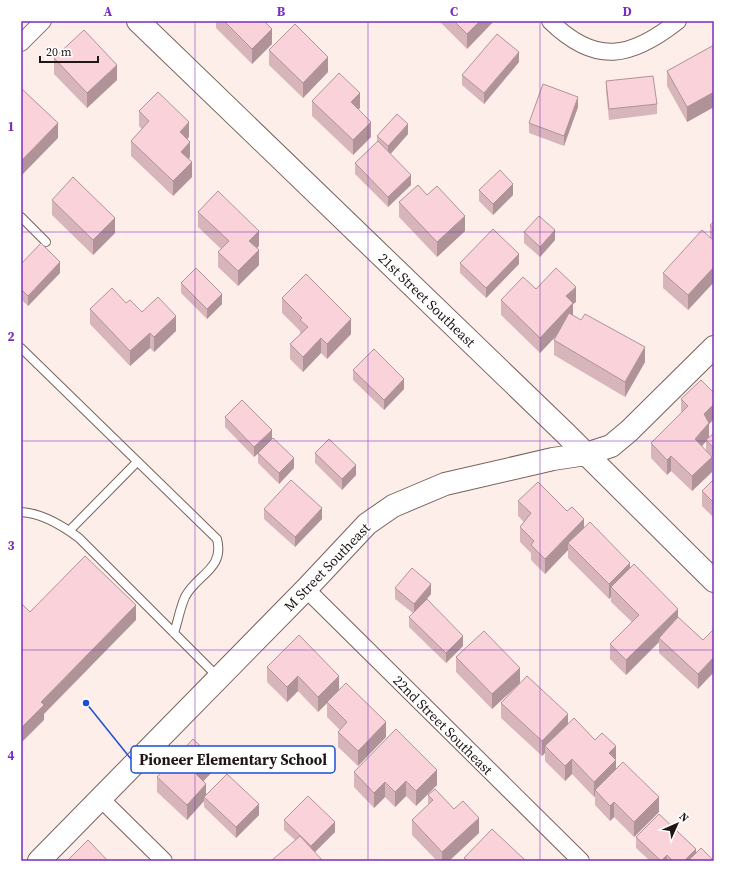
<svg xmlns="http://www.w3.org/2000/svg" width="735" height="882" viewBox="0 0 735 882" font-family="'Source Serif 4',serif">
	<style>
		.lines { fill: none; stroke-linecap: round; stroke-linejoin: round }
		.lane-casing { stroke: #78635c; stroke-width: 10 }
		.street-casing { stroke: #78635c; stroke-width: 18 }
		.secondary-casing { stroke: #78635c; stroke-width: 24 }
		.lane { stroke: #fff; stroke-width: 8 }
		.street { stroke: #fff; stroke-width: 16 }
		.secondary { stroke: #fff; stroke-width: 22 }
		.wall { fill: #d7b5bb }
		.shaded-wall { fill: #af9399 }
		.building { fill: #fad2da; stroke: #af9399 }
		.grid { fill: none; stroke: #7b2cbf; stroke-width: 1; stroke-opacity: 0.55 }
		.labels { text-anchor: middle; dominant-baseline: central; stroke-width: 3.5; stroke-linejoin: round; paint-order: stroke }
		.street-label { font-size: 14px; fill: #201715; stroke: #fff }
		.leader { fill: none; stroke: #1d4ed8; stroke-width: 1.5 }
		.callout-dot { fill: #1d4ed8; stroke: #fff; stroke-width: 1.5 }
		.callout { fill: #fff; stroke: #1d4ed8; stroke-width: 1.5 }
		.callout-label { font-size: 15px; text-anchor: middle; font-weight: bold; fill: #201715 }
		.neatline { fill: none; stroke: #7b2cbf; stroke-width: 1.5 }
		.grid-label { font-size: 13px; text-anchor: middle; font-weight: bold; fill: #7b2cbf }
	</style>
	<rect width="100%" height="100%" fill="#fdeeea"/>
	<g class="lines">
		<!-- lane casing -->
		<g class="lane-casing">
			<path id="lane" d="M21,217L46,242
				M21,348L217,539C225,569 196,575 185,597C180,608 178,621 174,633
				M21,512C42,513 63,526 79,538L218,677
				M69,531L137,462"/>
		</g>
		<!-- street casing -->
		<g class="street-casing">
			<path id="street" d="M550,21C596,66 631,58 678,21
				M21,43L43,21
				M306,589L581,861
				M100,798L164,861"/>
		</g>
		<!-- secondary casing -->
		<g class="secondary-casing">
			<path id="secondary" d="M138,21L564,432L714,581
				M39,861L306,589L367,524L393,506L445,484L553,459L586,454L611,446L629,431L714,347"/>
		</g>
		<!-- lane -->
		<use href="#lane" class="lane"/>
		<!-- street -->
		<use href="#street" class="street"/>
		<!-- secondary -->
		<use href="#secondary" class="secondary"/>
	</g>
	<!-- wall -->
	<path class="wall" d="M216,21H264L272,44L252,64L216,28Z
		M439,21H493V22L467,49Z
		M714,45V107L687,122L667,86V71Z
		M269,50L328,72L303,98L269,65Z
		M54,58L117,80L87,108L54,74Z
		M519,62L484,104L462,85V75Z
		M606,81L657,104V114L609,120L606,91Z
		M312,101L360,108L358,109L371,137L353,155L312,116Z
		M578,107L564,146L529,133V123Z
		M139,111L189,137L187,139L190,157L189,159L192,177L173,196L131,156V141L142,129L139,126Z
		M408,134L390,154L411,185L388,207L355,174V163L377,142V136Z
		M479,190L513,195L493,215L479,201Z
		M427,195L465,231L437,257L399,217V202Z
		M52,200L115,233L93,255L52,215Z
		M198,212L259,246L256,248L259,265L238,286L218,267V252L221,249L198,227Z
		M714,222V282L688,310L663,288V273L710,238V225Z
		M524,232L555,240L540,257L524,243Z
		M460,263L519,264L486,298L460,273Z
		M21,264L60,273L28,306L21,299Z
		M181,283L222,304L207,319L181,293Z
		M536,289L576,302L573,304V316L645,362L625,397L554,355V340L556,336L540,353L501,315V300Z
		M282,298L351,334L327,359L321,353L303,372L290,359V344L300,334V331L282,313Z
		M90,309L142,312L176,331L154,352L150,348L130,366L90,324Z
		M353,370L404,389L384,410L353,380Z
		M714,393V419L709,424V438L714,433V458L706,451V441L702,446L712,472L692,491L671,471L667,475L651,458V443L681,413V399Z
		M225,417L272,439L294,468L279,484L258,463V454L254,457L225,427Z
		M315,453L356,475L342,490L315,463Z
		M714,479V518L702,506V491Z
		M518,501L567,511L584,527L630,568L678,618L703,640L698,689L659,653V642L626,675L610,659V644L632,622L611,602V597L609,599L568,558V550L545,574L531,560V553L520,542V527L524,522L518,516Z
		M264,509L322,519L295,547L264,519Z
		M395,588L431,594L426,600L463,646L446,663L409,627V617L413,613L395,599Z
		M456,657L520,683L492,709L456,672Z
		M267,667L339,691L386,737L358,766L338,747V732L340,730L327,717V702L332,698L318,712L298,691L287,702L267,682Z
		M501,703L568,724L616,761V769L659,812L634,837L614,817L610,821L595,805V796L594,797L572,774L565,781L545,761V753L542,756L501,718Z
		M212,772L203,781L206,795L259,815L236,838L204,807V801L187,820L157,792V777Z
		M354,772L437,785L416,806L406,796L395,807L385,797L374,808L354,787Z
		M428,795L454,809L479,833L449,861H437L412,835V820L428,805Z
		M284,820L335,832L315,852L295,840L284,830Z
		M636,837L696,854L714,861H650L636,848Z"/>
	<!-- shaded-wall -->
	<path class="shaded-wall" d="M480,21H493V22L467,49V34Z
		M272,29V44L252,64V49Z
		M519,52V62L484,104V93Z
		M328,57V72L303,98V83Z
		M117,65V80L87,108V93Z
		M714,92V107L687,122V107Z
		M360,93V108L351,117V102Z
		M578,97V107L564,146V136Z
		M189,122V137L180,147V132Z
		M371,122V137L353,155V140Z
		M58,123V138L21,176V161Z
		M408,124V134L388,157V146Z
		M190,142V157L181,167V152Z
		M192,162V177L173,196V181Z
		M411,175V185L388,207V197Z
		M513,184V195L493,215V204Z
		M465,216V231L437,257V242Z
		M115,218V233L93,255V240Z
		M555,230V240L540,257V247Z
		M259,231V246L249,256V241Z
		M259,250V265L238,286V271Z
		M519,254V264L486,298V288Z
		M60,262V273L28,306V296Z
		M714,267V282L688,310V295Z
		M576,287V302L573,304V318L540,353V338L566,296Z
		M222,294V304L207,319V309Z
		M176,316V331L154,352V337Z
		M351,319V334L327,359V344Z
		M150,333V348L130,366V351Z
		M321,338V353L303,372V357Z
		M645,347V362L625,397V382Z
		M404,379V389L384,410V400Z
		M714,404V419L709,424V438L695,454V439L704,414Z
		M272,430V440L254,457V447Z
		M671,456V471L667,475V460Z
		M712,457V472L692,491V476Z
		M294,458V468L279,484V473Z
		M356,465V475L342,490V479Z
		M322,508V519L295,547V537Z
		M584,519V534L568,543V550L545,574V559Z
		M630,563V578L611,587V597L609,599V584Z
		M431,584V594L414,614V604Z
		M136,605V620L44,714V720L21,743V728L41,702Z
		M678,609V624L659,638V642L626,675V660Z
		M463,636V646L446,663V653Z
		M714,657V672L698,689V674Z
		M520,668V683L492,709V694Z
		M298,676V691L287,702V687Z
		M339,676V691L318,712V697Z
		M568,714V729L545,746V753L542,756V741Z
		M386,722V737L358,766V751Z
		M616,746V775L595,790V796L594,797V782L609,753Z
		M212,757V772L196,789V774Z
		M572,759V774L565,781V766Z
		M437,770V785L416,806V791Z
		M406,781V796L395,807V792Z
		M385,782V797L374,808V793Z
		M206,784V798L204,797V801L187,820V805Z
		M659,797V812L634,837V822Z
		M614,802V817L610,821V806Z
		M259,804V815L236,838V827Z
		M479,818V833L449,861H442V852Z
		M335,822V832L311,856V846Z
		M696,849V860L694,861H684Z
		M667,855V861H661Z"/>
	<!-- building -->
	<path class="building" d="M224,21H264L272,29L252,49Z
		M454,21H480L467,34Z
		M295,24L328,57L303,83L269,50Z
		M84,30L117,65L87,93L54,58Z
		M497,34L519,52L484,93L462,75Z
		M714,45V92L687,107L667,71Z
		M339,73L360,93L351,102L371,122L353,140L312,101Z
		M653,76L657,104L609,109L606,81Z
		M543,84L578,97L564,136L529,123Z
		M22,89L58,123L21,161V90Z
		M158,92L189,122L180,132L190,142L181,152L192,162L173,181L131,141L149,121L139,111Z
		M397,114L408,124L388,146L377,136Z
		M378,141L411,175L388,197L355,163Z
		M500,170L513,184L493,204L479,190Z
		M73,177L115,218L93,240L52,200Z
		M418,185L427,195L437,186L465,216L437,242L399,202Z
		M218,191L259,231L249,241L259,250L238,271L218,252L229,241L198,212Z
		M539,216L555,230L540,247L524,232Z
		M714,222V229L710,225Z
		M493,229L519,254L486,288L460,263Z
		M702,230L714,241V267L688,295L663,273Z
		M41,243L60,262L28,296L21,289V264Z
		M196,268L222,294L207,309L181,283Z
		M556,268L576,287L566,296L573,303L540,338L501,300L523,277L536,289Z
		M306,274L351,319L327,344L321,338L303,357L290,344L308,327L300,320L302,318L282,298Z
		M112,288L126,303L130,300L142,312L158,297L176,316L154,337L150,333L130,351L90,309Z
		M569,313L581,320L585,314L645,347L625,382L554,340Z
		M374,349L404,379L384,400L353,370Z
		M701,380L714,393V404L704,414L709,423L695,439L712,457L692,476L671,456L667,460L651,443L688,406L681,399Z
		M242,400L272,430L254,447L225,417Z
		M714,433V448L706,440Z
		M273,438L294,458L279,473L258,453Z
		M329,439L356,465L342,479L315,453Z
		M714,479V503L702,491Z
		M291,480L322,508L295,537L264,509Z
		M538,482L567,511L572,507L584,519L545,559L531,545L534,541L520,527L531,513L518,501Z
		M590,522L630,563L609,584L568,543Z
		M85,556L136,605L41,702L44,705L21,728V603L30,612Z
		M634,564L678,609L626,660L610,644L639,615L611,587Z
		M412,568L431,584L414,604L395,588Z
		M427,599L463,636L446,653L409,617Z
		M678,617L703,640L713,630L714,631V657L698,674L659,638Z
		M484,631L520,668L492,694L456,657Z
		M299,635L339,676L318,697L298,676L287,687L267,667Z
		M527,676L568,714L542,741L501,703Z
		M346,683L386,722L358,751L338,732L347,722L327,702Z
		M574,718L595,740L602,733L616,746L609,753L616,760L594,782L572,759L565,766L545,746Z
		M396,729L437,770L416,791L406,781L395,792L385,782L374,793L354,772Z
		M193,739L212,757L196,774L206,784L187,805L157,777Z
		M623,762L659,797L634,822L614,802L610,806L595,790Z
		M227,774L259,804L236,827L204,797Z
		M435,789L454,809L463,801L479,818L442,852L412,820L433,800L428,795Z
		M308,796L335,822L311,846L284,820Z
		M659,814L696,849L684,861H673L667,855L661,861L636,837Z
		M492,829L526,861H468L464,858Z
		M300,836L323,861H271Z
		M88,840L108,861H67Z
		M701,848L714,861H688Z"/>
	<!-- grid -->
	<path class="grid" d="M195,21V861M368,21V861M540,21V861M21,232H714M21,441H714M21,650H714"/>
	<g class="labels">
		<!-- street labels -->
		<g class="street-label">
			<text transform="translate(427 300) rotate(44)">21st Street Southeast</text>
			<text transform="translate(327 567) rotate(-46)">M Street Southeast</text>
			<text transform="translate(443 725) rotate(45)">22nd Street Southeast</text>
		</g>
	</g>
	<!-- callouts -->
	<path class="leader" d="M86 703L131 759"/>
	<circle class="callout-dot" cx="86" cy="703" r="4"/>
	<rect class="callout" x="131" y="746" width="204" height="27" rx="4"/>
	<g class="callout-label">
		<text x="233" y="765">Pioneer Elementary School</text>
	</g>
	<!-- border -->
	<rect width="735" height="882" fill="none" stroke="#ffffff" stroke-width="44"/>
	<!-- north arrow -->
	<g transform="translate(677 824) rotate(45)" stroke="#ffffff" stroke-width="3" paint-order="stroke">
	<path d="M0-3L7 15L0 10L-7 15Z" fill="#201715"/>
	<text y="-6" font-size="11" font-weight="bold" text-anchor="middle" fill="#201715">N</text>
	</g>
	<!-- scale -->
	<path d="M40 56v6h58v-6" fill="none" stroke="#201715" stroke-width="2"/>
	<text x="46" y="56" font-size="12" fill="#201715" stroke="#ffffff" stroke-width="3" paint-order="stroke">20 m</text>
	<rect x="22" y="22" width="691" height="838" class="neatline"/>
	<g class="grid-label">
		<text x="108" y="16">A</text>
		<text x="281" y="16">B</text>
		<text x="454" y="16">C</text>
		<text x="627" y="16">D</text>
		<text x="11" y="131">1</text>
		<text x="11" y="341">2</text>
		<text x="11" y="550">3</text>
		<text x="11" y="760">4</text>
	</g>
</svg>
